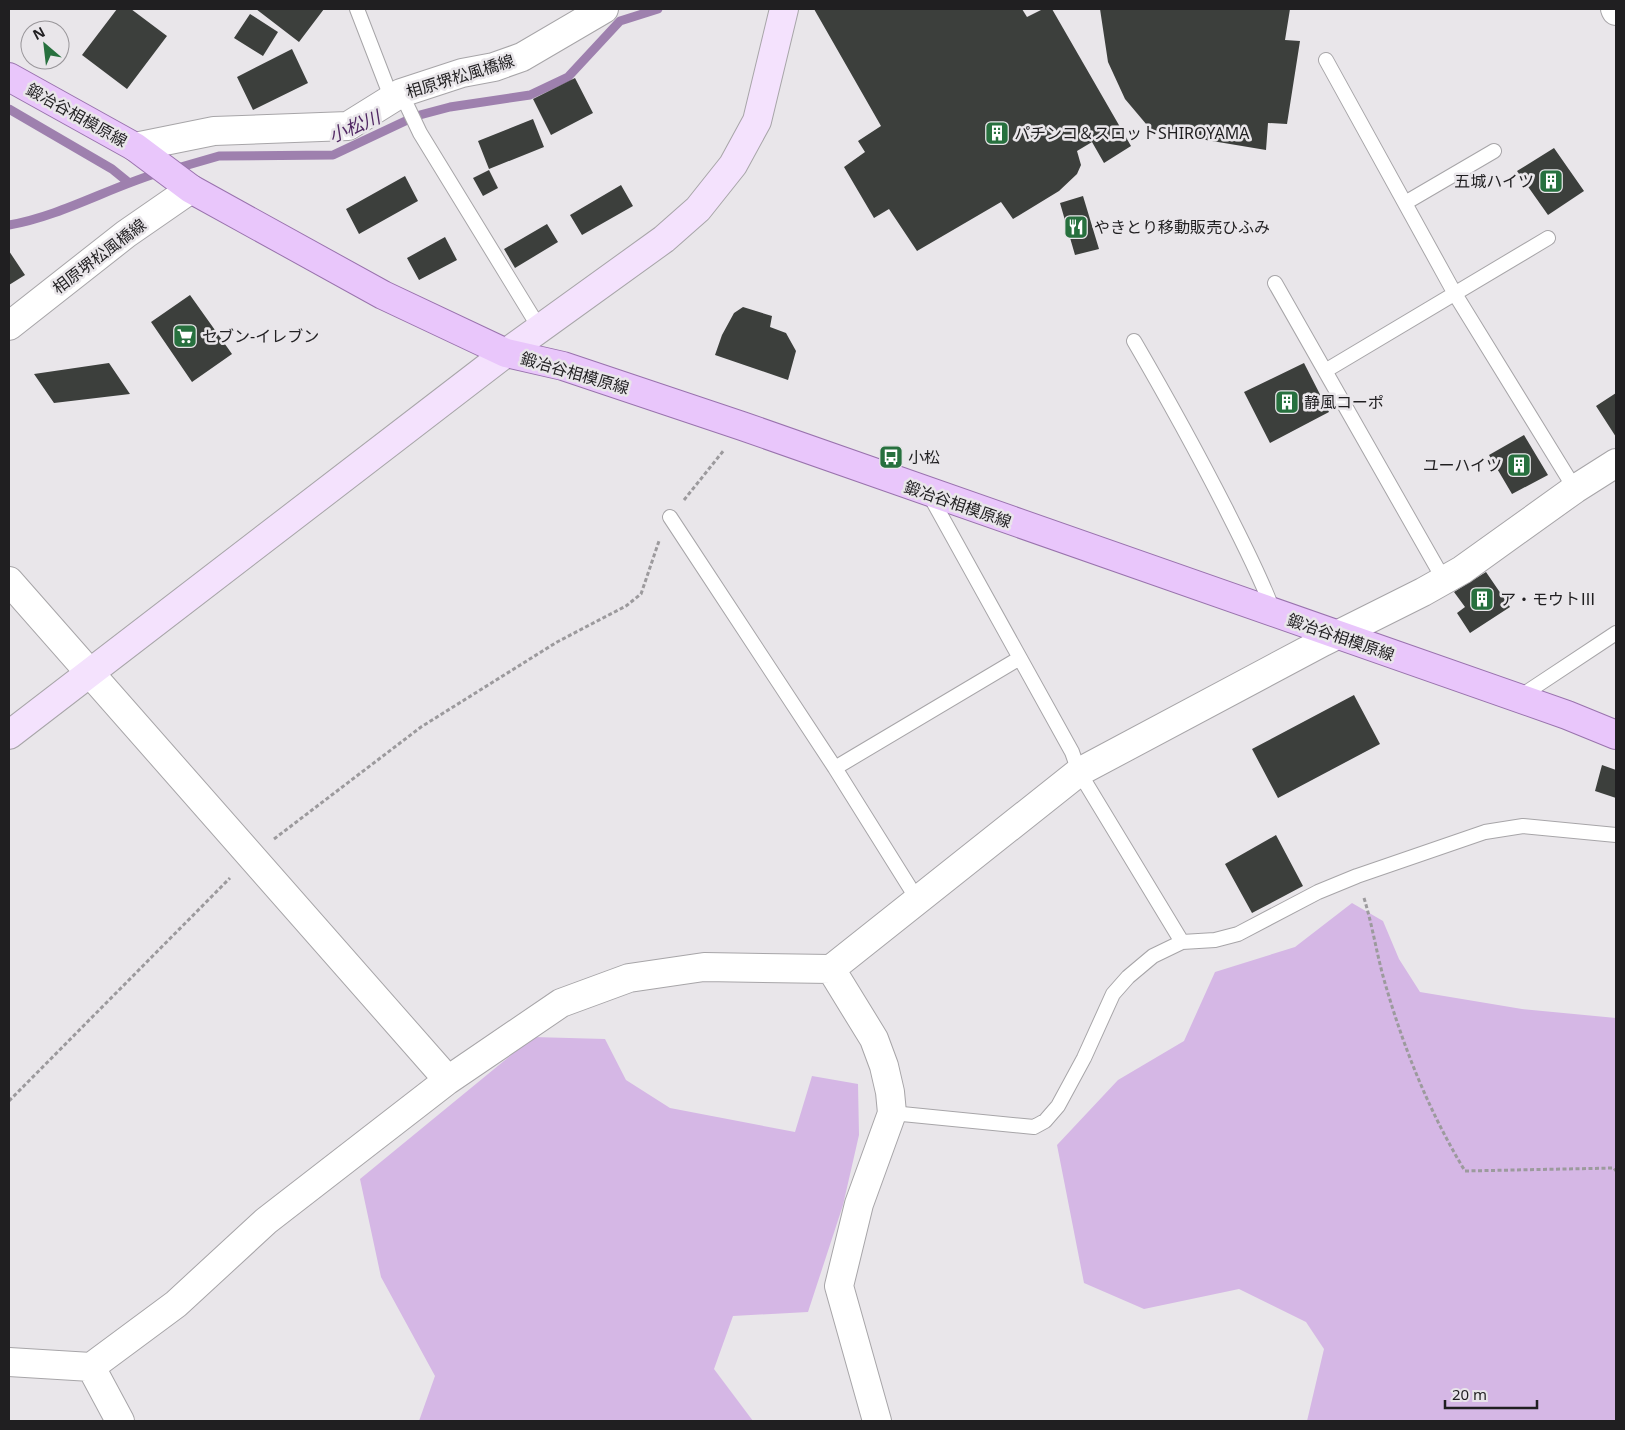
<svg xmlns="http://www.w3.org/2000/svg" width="1625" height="1430" viewBox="0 0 1625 1430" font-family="'Noto Sans','Noto Sans JP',sans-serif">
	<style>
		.green { fill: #d5b7e5 }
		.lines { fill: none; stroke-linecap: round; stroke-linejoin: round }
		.stream { stroke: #9e80ae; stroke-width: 9 }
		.building { fill: #3c3f3c }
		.lane-casing { stroke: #a7a5a8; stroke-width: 16 }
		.street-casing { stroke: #a7a5a8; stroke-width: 30 }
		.secondary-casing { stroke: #a7a5a8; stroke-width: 30 }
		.primary-casing { stroke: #9973ad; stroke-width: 30 }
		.path { stroke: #9c9a9d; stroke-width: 3; stroke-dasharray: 4 2.5; stroke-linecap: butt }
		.lane { stroke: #fff; stroke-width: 14 }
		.street { stroke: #fff; stroke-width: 28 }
		.secondary { stroke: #f4e2fd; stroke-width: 28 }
		.primary { stroke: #e9c6fb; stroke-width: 28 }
		.labels { text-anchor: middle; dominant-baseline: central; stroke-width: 5; stroke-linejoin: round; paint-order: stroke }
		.street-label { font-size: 16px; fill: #201f21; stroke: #e9e6ea }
		.poi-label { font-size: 16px; fill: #201f21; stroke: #e9e6ea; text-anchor: start }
		.water-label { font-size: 18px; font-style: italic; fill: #512864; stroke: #e9e6ea }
	</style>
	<rect width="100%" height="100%" fill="#e9e6ea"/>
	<!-- green -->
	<path class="green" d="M1352,903L1383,921L1399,959L1420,992L1522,1009L1616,1018V1421H1307L1324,1349L1306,1322L1239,1289L1144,1309L1084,1283L1057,1145L1118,1080L1184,1041L1215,972L1295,947Z
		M533,1037L605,1039L626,1080L670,1108L795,1132L812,1076L858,1084L859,1135L843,1205L808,1312L733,1316L714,1369L753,1421H419L435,1376L381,1277L360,1179Z"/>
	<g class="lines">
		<!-- stream -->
		<path class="stream" d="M9,109L112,169L128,182
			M174,169L219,156L333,155L416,116L450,107L530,95L568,77L620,21L658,9
			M9,225C61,216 110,187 161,172"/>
	</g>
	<!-- building -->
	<path class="building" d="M117,9H131L167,36L127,89L82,55Z
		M256,9H324L299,42Z
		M814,9H1022L1027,17L1043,9H1052L1131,146L1104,163L1092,142L1077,151L1081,165L1077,174L1059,191L1013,219L1001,202L917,251L889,209L874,218L844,167L865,152L858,141L881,126Z
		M1100,9H1290L1285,40L1300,41L1287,124L1268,123L1266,150L1152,131L1125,99L1108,62Z
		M250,14L278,32L263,56L234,38Z
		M292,49L308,83L253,110L237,77Z
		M575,78L593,113L551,135L533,99Z
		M533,119L544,147L489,169L478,141Z
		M1554,148L1584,191L1548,215L1517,171Z
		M489,170L498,188L483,196L473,178Z
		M405,176L418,201L359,234L346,209Z
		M621,185L633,206L582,235L570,215Z
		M1083,196L1099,249L1075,255L1060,203Z
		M547,224L558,242L515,268L504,249Z
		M445,237L457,260L419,280L407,258Z
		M9,251L25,275L9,285Z
		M190,295L232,354L192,382L151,322Z
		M743,307L772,316L770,327L786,333L796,351L788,380L715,355L722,335L734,313Z
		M109,363L130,394L54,403L34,374Z
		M1304,363L1329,412L1270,443L1244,392Z
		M1616,393V437L1596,406Z
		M1524,435L1548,475L1512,494L1489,455Z
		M1486,572L1510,607L1470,633L1457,613L1465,607L1454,592Z
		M1354,695L1380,744L1278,798L1252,749Z
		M1602,765L1616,770V798L1595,791Z
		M1276,835L1303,886L1252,913L1225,864Z"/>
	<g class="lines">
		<!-- lane casing -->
		<g class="lane-casing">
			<path id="lane" d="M357,9L391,97
				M1326,60L1455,294L1575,489
				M401,93L420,133L540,329
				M1405,203L1494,151
				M1275,283L1444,580
				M1134,341C1166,396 1197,452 1226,509C1243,543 1261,577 1274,613
				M1325,371L1548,238
				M929,494L1072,752L1079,772L1182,942
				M670,517L835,768L917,899
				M1518,698L1616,633
				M835,768L1020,658
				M892,1113L1034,1127L1045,1121L1058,1106L1084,1058L1113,994L1128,977L1153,956L1182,942L1215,940L1238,934L1318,892L1357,876L1485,832L1523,826L1616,835"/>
		</g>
		<!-- street casing -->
		<g class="street-casing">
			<path id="street" d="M1615,9L1616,11
				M135,147L214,131L348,126L401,93L462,73L494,67L522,57L604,9
				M9,326L126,234L191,189
				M9,581L448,1080
				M831,969L874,1039L884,1066L890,1092L892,1113L859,1204L839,1286L877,1421
				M9,1362L91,1367L176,1304L266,1221L448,1080L561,1003L629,978L704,967L831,969L1079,772L1323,642L1423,592L1462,570L1575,489L1616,463
				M91,1367L120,1421"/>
		</g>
		<!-- secondary casing -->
		<g class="secondary-casing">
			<path id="secondary" d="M9,735L506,353L664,239L698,209L733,165L757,121L784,9"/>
		</g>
		<!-- primary casing -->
		<g class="primary-casing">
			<path id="primary" d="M9,77L135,147L191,189L383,295L506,353L563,366L742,426L1567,715L1616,735"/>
		</g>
		<!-- path -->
		<path class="path" d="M684,500L724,450
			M274,839L421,727L557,642L626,606L641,594L659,541
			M1364,898C1372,924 1376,950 1383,976C1402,1044 1428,1110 1465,1171L1614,1168L1616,1171
			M9,1101L230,878"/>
		<!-- lane -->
		<use href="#lane" class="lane"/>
		<!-- street -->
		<use href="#street" class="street"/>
		<!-- secondary -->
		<use href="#secondary" class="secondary"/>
		<!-- primary -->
		<use href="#primary" class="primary"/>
	</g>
	<!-- icons -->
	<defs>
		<g id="building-square" transform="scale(1.25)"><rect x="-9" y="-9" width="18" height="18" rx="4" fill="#27703e" stroke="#e9e6ea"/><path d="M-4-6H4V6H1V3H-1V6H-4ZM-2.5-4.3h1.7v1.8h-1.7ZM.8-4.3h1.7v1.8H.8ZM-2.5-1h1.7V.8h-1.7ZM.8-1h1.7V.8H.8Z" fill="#fff"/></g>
		<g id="restaurant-square" transform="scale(1.25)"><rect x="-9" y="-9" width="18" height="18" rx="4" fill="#27703e" stroke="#e9e6ea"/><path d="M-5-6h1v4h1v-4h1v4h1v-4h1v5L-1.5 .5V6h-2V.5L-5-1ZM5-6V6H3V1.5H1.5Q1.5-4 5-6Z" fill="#fff"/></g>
		<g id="supermarket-square" transform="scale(1.25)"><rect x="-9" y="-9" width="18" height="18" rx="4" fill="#27703e" stroke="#e9e6ea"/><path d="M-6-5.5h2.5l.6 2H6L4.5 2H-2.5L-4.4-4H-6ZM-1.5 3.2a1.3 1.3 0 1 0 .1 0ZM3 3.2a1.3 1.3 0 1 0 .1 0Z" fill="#fff"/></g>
		<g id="bus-square" transform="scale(1.25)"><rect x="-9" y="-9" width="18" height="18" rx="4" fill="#27703e" stroke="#e9e6ea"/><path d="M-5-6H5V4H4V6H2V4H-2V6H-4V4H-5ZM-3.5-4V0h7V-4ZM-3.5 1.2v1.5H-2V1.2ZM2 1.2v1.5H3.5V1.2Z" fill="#fff"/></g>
	</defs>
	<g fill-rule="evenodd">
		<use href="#building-square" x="997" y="133"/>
		<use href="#building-square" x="1551" y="181"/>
		<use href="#restaurant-square" x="1076" y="227"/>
		<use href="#supermarket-square" x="185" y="336"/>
		<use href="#building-square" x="1287" y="402"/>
		<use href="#bus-square" x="891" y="457"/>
		<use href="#building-square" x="1519" y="465"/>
		<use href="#building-square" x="1482" y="599"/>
	</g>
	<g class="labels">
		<!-- street labels -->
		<g class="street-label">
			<text transform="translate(460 76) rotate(-17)">相原堺松風橋線</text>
			<text transform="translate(77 115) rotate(29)">鍛冶谷相模原線</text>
			<text transform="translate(99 256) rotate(-37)">相原堺松風橋線</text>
			<text transform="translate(575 373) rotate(16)">鍛冶谷相模原線</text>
			<text transform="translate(958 504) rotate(19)">鍛冶谷相模原線</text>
			<text transform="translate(1341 637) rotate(19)">鍛冶谷相模原線</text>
		</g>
		<!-- poi labels -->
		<g class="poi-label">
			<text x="1014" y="133">パチンコ＆スロットSHIROYAMA</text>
			<text x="1534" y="181" text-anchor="end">五城ハイツ</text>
			<text x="1094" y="227">やきとり移動販売ひふみ</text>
			<text x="202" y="336">セブン-イレブン</text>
			<text x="1304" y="402">静風コーポ</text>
			<text x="908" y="457">小松</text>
			<text x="1502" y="465" text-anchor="end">ユーハイツ</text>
			<text x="1500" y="599">ア・モウトⅢ</text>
		</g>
		<!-- water labels -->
		<g class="water-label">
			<text transform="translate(354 126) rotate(-23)">小松川</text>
		</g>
	</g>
	<!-- border -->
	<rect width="1625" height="1430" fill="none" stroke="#201f21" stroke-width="20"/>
	<!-- north arrow -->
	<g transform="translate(45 45) rotate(332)"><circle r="24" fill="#e9e6ea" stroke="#99969a"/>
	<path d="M0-4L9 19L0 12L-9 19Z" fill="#27703e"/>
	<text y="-8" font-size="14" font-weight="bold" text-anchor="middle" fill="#201f21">N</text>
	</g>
	<!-- scale -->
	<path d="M1445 1400v8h92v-8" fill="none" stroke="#201f21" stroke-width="2.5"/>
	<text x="1452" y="1400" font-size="15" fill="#201f21" stroke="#e9e6ea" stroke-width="4" paint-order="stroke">20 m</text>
</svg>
